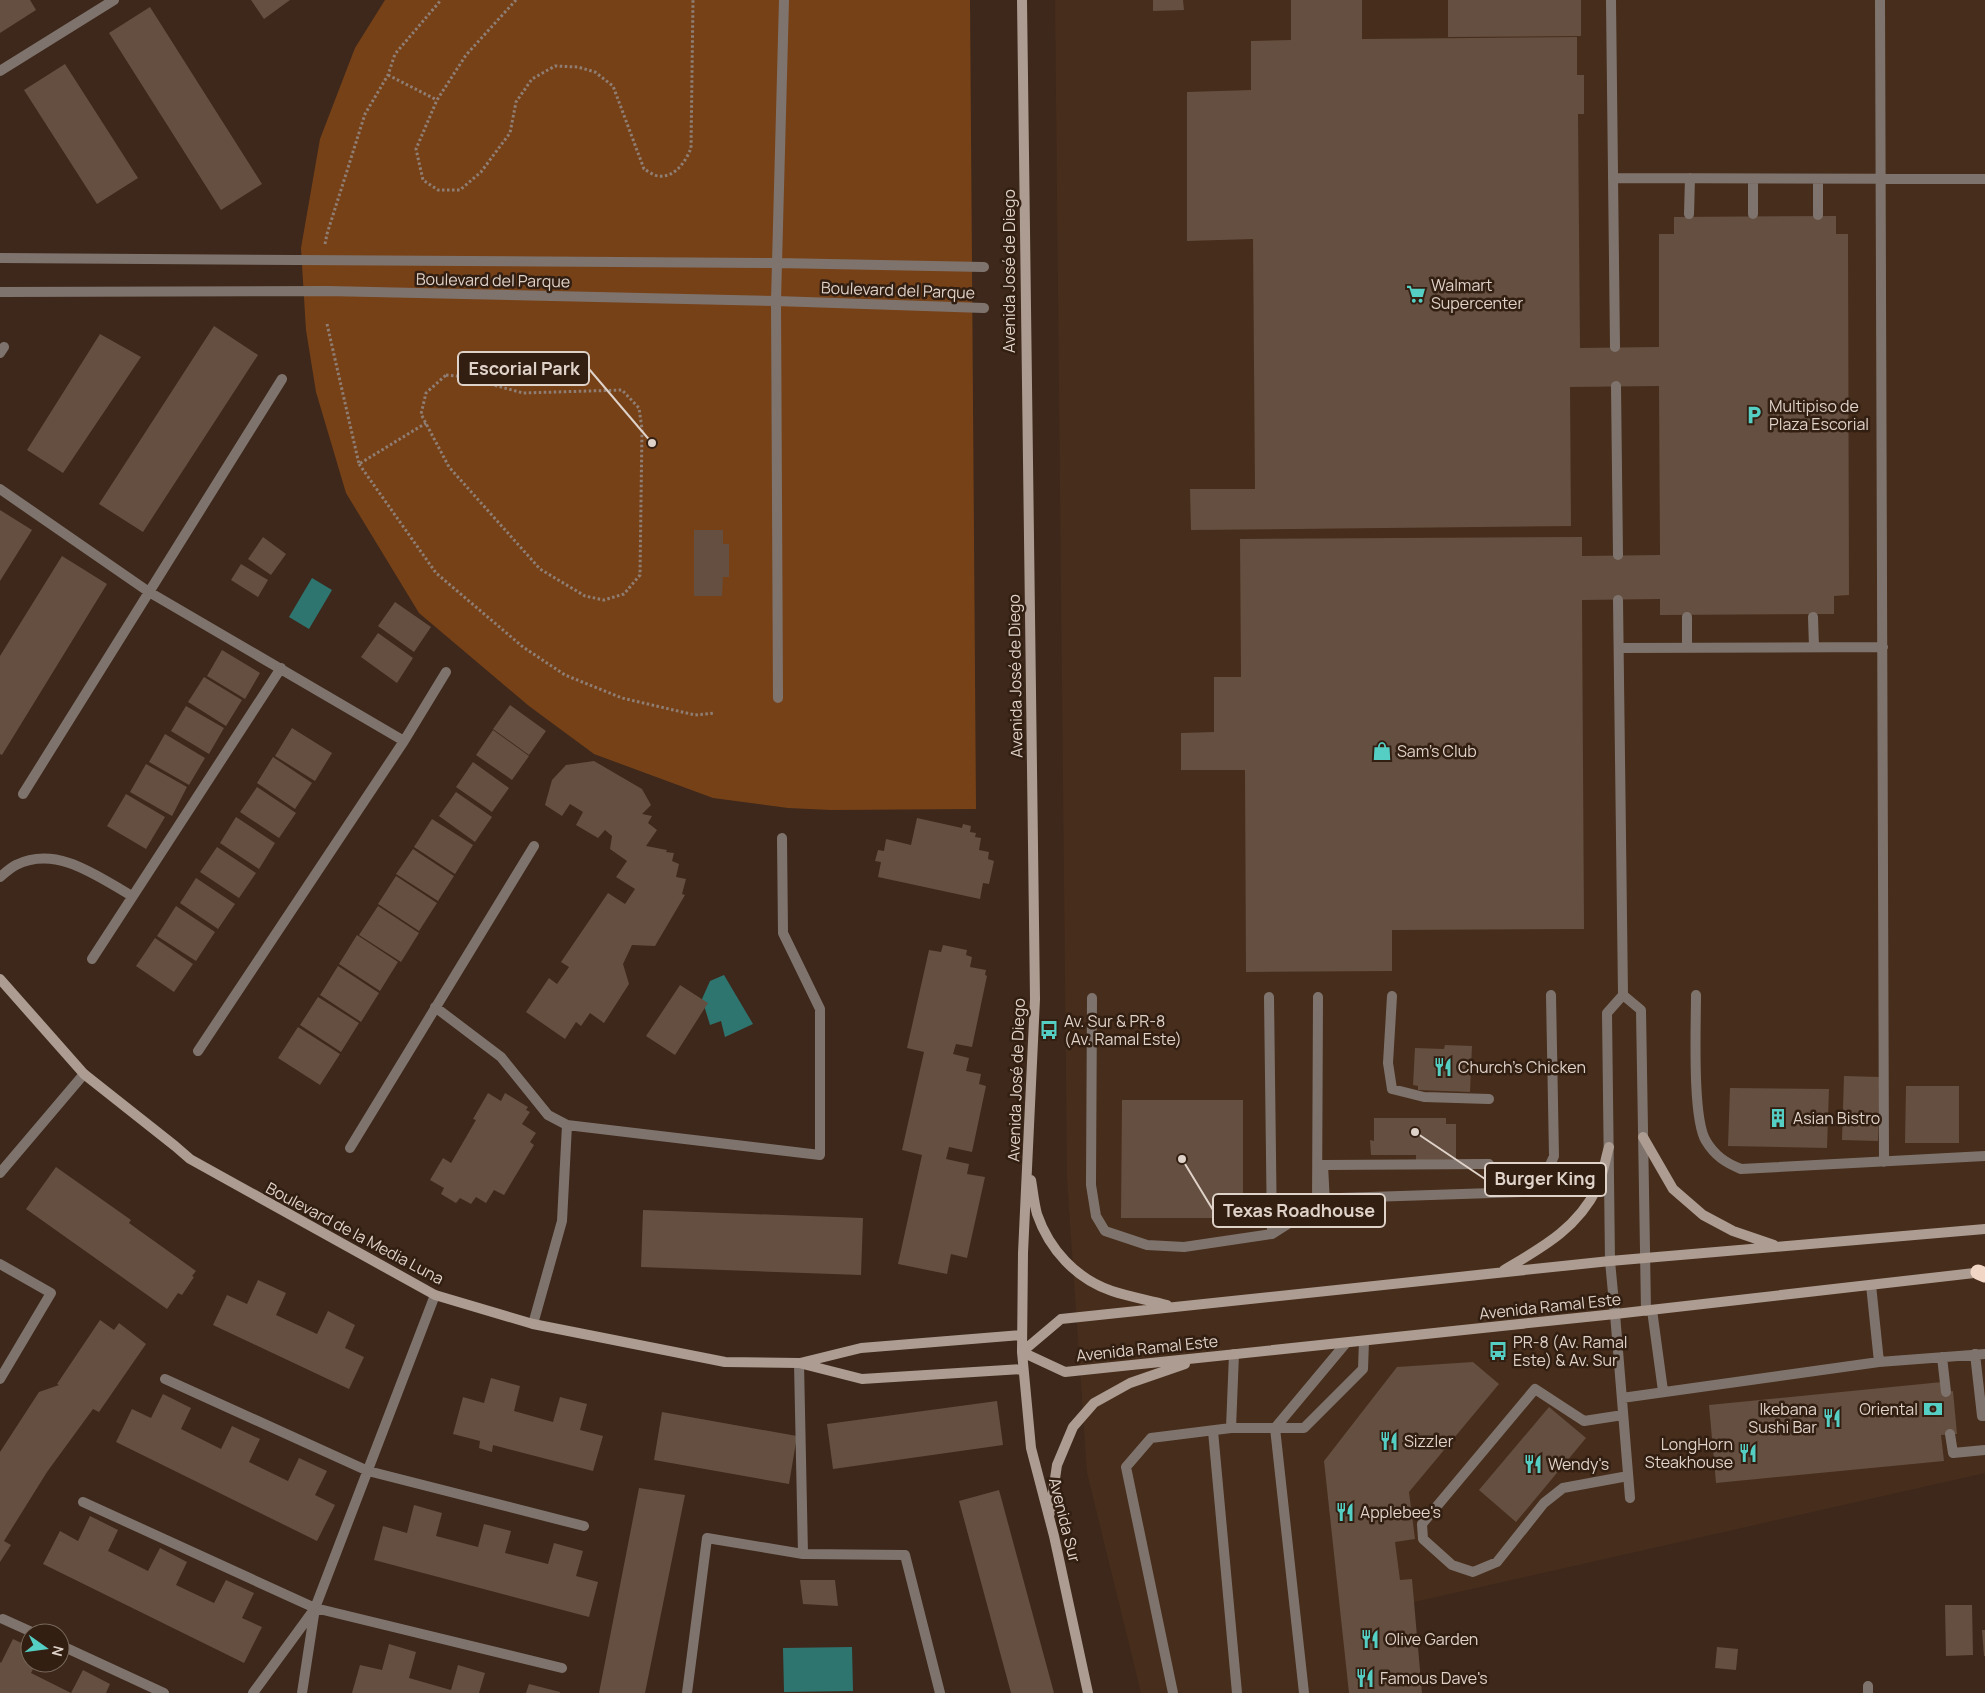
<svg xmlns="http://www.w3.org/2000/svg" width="1985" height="1693" viewBox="0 0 1985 1693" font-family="Manrope,sans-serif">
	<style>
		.built { fill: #472d1b }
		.green { fill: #774118 }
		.water { fill: #2e7570 }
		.building { fill: #654f40 }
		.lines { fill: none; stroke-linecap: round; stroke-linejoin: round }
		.path { stroke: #8f7e73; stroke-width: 3; stroke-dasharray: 2.5 2.5; stroke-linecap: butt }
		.lane { stroke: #7f746d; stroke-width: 10 }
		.street { stroke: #7f746d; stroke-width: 10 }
		.secondary { stroke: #ad9c91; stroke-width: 10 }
		.highway { stroke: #f1d6c5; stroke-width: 15 }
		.labels { text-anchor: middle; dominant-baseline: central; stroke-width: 5; stroke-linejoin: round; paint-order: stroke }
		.street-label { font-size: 16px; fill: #dfd2c9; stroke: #321f12 }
		.poi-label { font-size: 16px; fill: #dfd2c9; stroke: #321f12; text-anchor: start }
		.leader { fill: none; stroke: #dfd2c9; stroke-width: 2 }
		.callout-dot { fill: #dfd2c9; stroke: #321f12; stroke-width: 2 }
		.callout { fill: #321f12; stroke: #dfd2c9; stroke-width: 2 }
		.callout-label { font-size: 18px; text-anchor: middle; font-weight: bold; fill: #dfd2c9 }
	</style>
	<rect width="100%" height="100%" fill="#3d281b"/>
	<!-- built -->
	<path class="built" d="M1055,0H1985V1473L1410,1603L1419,1693H1141L1087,1473L1067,1178Z"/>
	<!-- green -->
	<path class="green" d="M385,0H970L976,809L831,810L788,808L713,798L594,754L529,706L419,613L346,493L316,392L306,330L301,248L320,139L355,48Z"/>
	<!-- water -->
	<path class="water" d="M312,578L332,590L309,629L289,617Z
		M724,975L753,1024L725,1037L721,1021L710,1025L702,999L710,981Z
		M852,1647L853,1691L784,1692L783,1648Z"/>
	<!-- building -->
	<path class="building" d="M0,0H30L36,10L0,33Z
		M251,0H290L264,19Z
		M1153,0H1183L1184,10L1153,11Z
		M1291,0H1362V39L1577,37V75H1584V114H1578L1580,348L1659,347V234H1674V217L1836,216V234H1848L1849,595L1834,596V614L1660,615V599L1582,600L1584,929L1392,930V971L1246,972L1245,770H1181V733L1214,732V677H1241L1240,539L1582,537V556L1660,555L1659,386L1570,387L1571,526L1191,530L1190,489H1255L1253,239L1187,241V92L1251,90V41L1291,40Z
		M1448,0H1581V36L1448,37Z
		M150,7L262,184L221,210L109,33Z
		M65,64L138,178L97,204L24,90Z
		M214,326L258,355L143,532L99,504Z
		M100,334L141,357L63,473L27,450Z
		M0,510L32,530L0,581Z
		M694,530H723V544H729V577H723L722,596H694Z
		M263,537L286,554L271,575L248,559Z
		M62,556L107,584L2,755L0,754V656Z
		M241,564L268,580L258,597L231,580Z
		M395,602L431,627L414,652L378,626Z
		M378,633L413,658L397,683L361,657Z
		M222,650L260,673L245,699L207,676Z
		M204,677L242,700L226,726L188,702Z
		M510,705L546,731L529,755L493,729Z
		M186,706L224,728L209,754L171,731Z
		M292,728L332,753L315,781L275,756Z
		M493,730L529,756L512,780L476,755Z
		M165,734L205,758L189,785L149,762Z
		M273,757L312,783L295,809L257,783Z
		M594,761L642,789L651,805L642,814L652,816L648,823L657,830L646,846L667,850L666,852L674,853L672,861L679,864L676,877L686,879L682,894L685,895L655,946L632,945L623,964L629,984L604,1023L590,1013L581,1026L576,1022L565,1039L526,1012L549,978L557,984L569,967L561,962L608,893L625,904L635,889L616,877L627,861L610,849L612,836L605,830L598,838L576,825L583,812L570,804L562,816L545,805L552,780L566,765Z
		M473,762L509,788L492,812L456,787Z
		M146,764L187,787L172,816L130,792Z
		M257,787L296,813L279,838L240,812Z
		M456,792L492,817L475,842L439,816Z
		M126,794L165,817L146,849L107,826Z
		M236,817L275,843L259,869L220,843Z
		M917,818L962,828L963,824L971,826L970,832L976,833L975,837L981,838L979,850L989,852L988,859L994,861L989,884L983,883L980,899L878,877L881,862L875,861L878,850L884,851L886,839L911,845Z
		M432,819L473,845L455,874L414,847Z
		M217,847L256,873L239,898L200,872Z
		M413,849L454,876L438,901L396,874Z
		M396,876L437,903L419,931L378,904Z
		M196,878L235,904L218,929L180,903Z
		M176,906L215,932L196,961L157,936Z
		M378,906L419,933L401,962L359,935Z
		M357,935L398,962L380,991L339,964Z
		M155,938L193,964L174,992L136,966Z
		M943,945L967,950L966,955L972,957L970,967L986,970L985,975L987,976L972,1047L956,1044L953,1054L969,1058L966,1071L981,1074L979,1084L986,1086L972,1152L949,1147L946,1159L969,1164L967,1174L985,1177L967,1258L951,1254L947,1274L898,1264L922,1155L902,1150L924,1052L907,1048L929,950L941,952Z
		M338,966L379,993L361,1022L320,995Z
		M680,985L708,1003L675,1055L646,1036Z
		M318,997L359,1023L341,1052L300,1025Z
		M298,1027L340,1054L320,1085L278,1058Z
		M1445,1045L1472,1046L1470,1092L1418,1090V1086L1413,1085L1415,1048L1444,1049Z
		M1844,1076L1880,1077L1878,1141L1842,1140Z
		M1906,1086H1959V1143H1905Z
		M1730,1088L1829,1089L1827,1148L1728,1146Z
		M488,1093L501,1101L505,1093L528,1107L526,1110L530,1112L522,1124L536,1133L530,1142L534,1145L504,1195L494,1190L486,1203L476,1197L471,1204L460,1198L456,1203L441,1194L444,1188L430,1180L443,1158L451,1163L476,1120L473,1119Z
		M1122,1100H1243V1218H1121Z
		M1374,1118H1446V1124H1456V1159L1416,1160V1155H1371L1370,1140L1374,1141Z
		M56,1167L131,1220L129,1223L196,1271L192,1276L194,1277L182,1295L178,1293L167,1309L26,1209Z
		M643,1210L863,1218L861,1275L641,1267Z
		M258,1280L286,1293L276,1315L317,1334L328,1311L355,1325L345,1348L364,1357L349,1389L213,1325L227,1295L247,1304Z
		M100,1320L114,1330L119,1323L146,1344L99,1412L93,1409L47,1472L4,1541L11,1545L0,1562V1452L39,1392L59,1385L57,1384Z
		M1473,1362L1499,1384L1409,1492L1415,1539L1395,1542L1400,1580L1412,1579L1422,1693H1349L1324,1461L1397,1367Z
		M491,1378L520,1386L514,1411L553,1422L560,1397L587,1404L580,1430L603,1436L593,1471L493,1445L492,1452L479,1448L480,1441L453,1434L463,1397L484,1403Z
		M1942,1382L1943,1393L1953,1391L1957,1434L1941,1435L1944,1461L1716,1483L1709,1405Z
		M163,1394L191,1408L181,1429L221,1449L232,1426L260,1439L249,1462L288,1481L299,1458L327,1471L315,1495L335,1505L317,1541L116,1442L132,1409L151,1418Z
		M997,1401L1003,1445L833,1469L827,1424Z
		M1549,1407L1586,1438L1516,1522L1479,1490Z
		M662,1412L797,1436L789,1484L654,1460Z
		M639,1488L685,1495L645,1693H599Z
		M999,1490L1054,1693H1011L959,1501Z
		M414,1505L442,1513L436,1536L478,1547L484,1524L511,1531L505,1553L548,1564L554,1543L583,1551L576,1576L598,1582L589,1617L374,1560L383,1526L407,1533Z
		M90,1516L118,1530L108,1551L148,1571L160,1548L187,1562L176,1585L214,1603L226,1580L254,1593L242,1618L262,1627L244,1663L43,1564L60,1531L78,1541Z
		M800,1580H835L838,1606L803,1604Z
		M1945,1605H1972L1973,1655L1946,1656Z
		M1982,1630H1985V1656H1984Z
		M13,1639L30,1647V1663H36L31,1673L71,1693H0V1662L1,1663Z
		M389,1644L416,1652L409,1678L451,1690L458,1665L485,1673L479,1693H352L360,1665L382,1670Z
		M1717,1647L1738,1649L1736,1670L1715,1668Z
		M83,1670L110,1684L106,1693H71Z
		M529,1684L560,1692V1693H526Z"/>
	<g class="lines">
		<!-- path -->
		<path class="path" d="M516,0L466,55L437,100L416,149L423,180L438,190H460L481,172L510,133L516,102L532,79L555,66L578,67L595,72L613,86L644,169C648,171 654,176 659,176C675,178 686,161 691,148L693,0
			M388,75L437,100
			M325,244L327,234L365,114L388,75L395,54L441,0
			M327,324L359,464L426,423
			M446,375L464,377L523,393L622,390L639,408L642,429L640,575L624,594L604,600L585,596L540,569L449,467L421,414L426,393Z
			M359,464L436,573L523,647L565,675L622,698L695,715L715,713"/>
		<!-- lane -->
		<path class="lane" d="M1611,0L1615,347
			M1880,0L1884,1162
			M0,71L114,0
			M1613,178L1985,179
			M1818,179V215
			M1689,214L1690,178
			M1753,214V179
			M0,353L4,347
			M1616,386L1618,555
			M0,489L149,592L404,741
			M1618,600L1623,995
			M1687,617V648
			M1813,617L1814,647
			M1619,648L1883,647
			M23,794L282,379
			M0,877C5,873 10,868 16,865C57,845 97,876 132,896
			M92,959L281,668
			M1696,995C1696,1025 1692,1119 1706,1141C1715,1156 1726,1163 1741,1169L1985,1156
			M1392,996L1388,1063L1392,1089L1424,1097L1489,1099
			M1269,997L1272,1234
			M1092,998L1091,1185L1096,1216L1105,1231L1147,1245L1184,1247L1272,1234L1305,1213L1339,1198L1523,1192L1543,1181L1554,1156L1551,995
			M435,1007L501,1057L548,1115L567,1125
			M198,1051L404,741L446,672
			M350,1148L534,846
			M0,1173L84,1074
			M1325,1204L1323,1165L1489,1164
			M0,1264L51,1293L0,1379
			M1871,1285L1879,1362L1985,1354
			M1652,1310L1663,1391
			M1615,1314L1630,1498
			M533,1324L562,1221L567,1125L820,1155V1009L783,933L782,838
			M1234,1354L1231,1428H1304L1363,1369L1364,1341
			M1975,1354L1982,1416H1985
			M1942,1357L1946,1392
			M799,1363L803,1554
			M165,1379L368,1471L584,1526
			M1622,1398L1879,1362
			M1623,1415L1584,1421L1535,1389L1422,1524L1423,1539L1452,1565L1473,1572L1497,1562L1544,1503L1563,1488L1628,1476
			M1213,1431L1237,1693
			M1950,1434L1953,1453L1985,1450
			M83,1502L315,1608L562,1668
			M3,1619L34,1633
			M60,1645L164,1693
			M253,1693L313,1611
			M302,1693L315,1608L435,1295
			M687,1693L707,1538L803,1554L905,1555L940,1693
			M1173,1693L1126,1467L1151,1438L1231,1428
			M1304,1693L1275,1428L1346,1343"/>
		<!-- street -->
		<path class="street" d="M0,258L777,263L984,267
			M0,292L327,291L776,301L984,308
			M778,698L776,301L784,0
			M1317,1208L1318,997
			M1615,1314L1610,1261L1607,1013L1623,995L1641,1010L1646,1311
			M1868,1693V1686"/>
		<!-- secondary -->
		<path class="secondary" d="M1022,0L1035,999L1023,1253L1022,1352L1031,1448L1054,1536L1088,1693
			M0,979L84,1074L175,1146L190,1159L435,1295L533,1324L725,1362L799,1363L862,1379L1023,1369
			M1643,1137L1673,1189L1703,1215L1733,1231L1774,1245
			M1031,1180C1033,1191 1034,1203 1037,1214C1049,1249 1076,1279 1112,1291C1130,1297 1149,1300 1167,1305
			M1504,1270C1541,1248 1577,1229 1597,1188C1603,1176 1605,1160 1609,1147
			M1022,1352L1061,1319L1610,1261L1985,1229
			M1022,1352L1065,1372L1615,1314L1983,1272
			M800,1363L861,1348L1022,1335
			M1050,1513L1057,1465L1073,1427L1094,1403L1130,1383L1185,1364"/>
		<!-- highway -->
		<path class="highway" d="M1978,1272L1985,1275"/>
	</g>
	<!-- icons -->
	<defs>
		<g id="supermarket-bare" transform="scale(1.5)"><path d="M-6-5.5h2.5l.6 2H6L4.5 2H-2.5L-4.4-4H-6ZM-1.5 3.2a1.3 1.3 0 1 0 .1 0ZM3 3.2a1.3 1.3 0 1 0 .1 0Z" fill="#55cec4" stroke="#321f12" stroke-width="2.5" paint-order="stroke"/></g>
		<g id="parking-bare" transform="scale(1.5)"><path d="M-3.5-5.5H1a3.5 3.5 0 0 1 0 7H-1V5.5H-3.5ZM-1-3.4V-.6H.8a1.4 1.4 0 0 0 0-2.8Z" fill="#55cec4" stroke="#321f12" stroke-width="2.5" paint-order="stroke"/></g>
		<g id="shop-bare" transform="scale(1.5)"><path d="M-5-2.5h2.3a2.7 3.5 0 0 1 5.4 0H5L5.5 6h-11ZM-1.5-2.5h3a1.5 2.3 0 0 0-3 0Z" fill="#55cec4" stroke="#321f12" stroke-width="2.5" paint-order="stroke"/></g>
		<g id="bus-bare" transform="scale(1.5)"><path d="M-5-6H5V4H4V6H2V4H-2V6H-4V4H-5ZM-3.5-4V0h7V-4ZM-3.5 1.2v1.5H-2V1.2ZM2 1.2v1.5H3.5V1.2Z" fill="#55cec4" stroke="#321f12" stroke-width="2.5" paint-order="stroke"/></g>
		<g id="restaurant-bare" transform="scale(1.5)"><path d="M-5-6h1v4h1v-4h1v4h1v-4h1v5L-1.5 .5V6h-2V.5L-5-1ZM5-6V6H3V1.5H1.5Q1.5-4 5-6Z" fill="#55cec4" stroke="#321f12" stroke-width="2.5" paint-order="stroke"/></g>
		<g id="building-bare" transform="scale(1.5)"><path d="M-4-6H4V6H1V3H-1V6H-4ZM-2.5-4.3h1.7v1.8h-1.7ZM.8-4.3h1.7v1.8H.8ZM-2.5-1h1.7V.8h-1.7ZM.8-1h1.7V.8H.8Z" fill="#55cec4" stroke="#321f12" stroke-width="2.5" paint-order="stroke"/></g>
		<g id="bank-bare" transform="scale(1.5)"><path d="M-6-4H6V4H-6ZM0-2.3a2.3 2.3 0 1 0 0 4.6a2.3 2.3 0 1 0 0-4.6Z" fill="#55cec4" stroke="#321f12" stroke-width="2.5" paint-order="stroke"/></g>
	</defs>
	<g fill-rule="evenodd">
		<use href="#supermarket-bare" x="1416" y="294"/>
		<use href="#parking-bare" x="1754" y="415"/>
		<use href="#shop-bare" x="1382" y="751"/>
		<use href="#bus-bare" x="1049" y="1030"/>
		<use href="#restaurant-bare" x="1443" y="1067"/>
		<use href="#building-bare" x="1778" y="1118"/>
		<use href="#bus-bare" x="1498" y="1351"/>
		<use href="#bank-bare" x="1933" y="1409"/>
		<use href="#restaurant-bare" x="1832" y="1418"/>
		<use href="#restaurant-bare" x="1389" y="1441"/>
		<use href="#restaurant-bare" x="1748" y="1453"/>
		<use href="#restaurant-bare" x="1533" y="1464"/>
		<use href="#restaurant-bare" x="1345" y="1512"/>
		<use href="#restaurant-bare" x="1370" y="1639"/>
		<use href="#restaurant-bare" x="1365" y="1678"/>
	</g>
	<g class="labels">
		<!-- street labels -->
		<g class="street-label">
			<text transform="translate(1009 271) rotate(-90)">Avenida José de Diego</text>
			<text transform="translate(493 280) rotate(1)">Boulevard del Parque</text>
			<text transform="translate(898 290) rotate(2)">Boulevard del Parque</text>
			<text transform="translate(1015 676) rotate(-91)">Avenida José de Diego</text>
			<text transform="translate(1016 1080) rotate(-88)">Avenida José de Diego</text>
			<text transform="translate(355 1233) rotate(28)">Boulevard de la Media Luna</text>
			<text transform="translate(1550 1306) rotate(-6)">Avenida Ramal Este</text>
			<text transform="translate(1147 1348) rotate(-6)">Avenida Ramal Este</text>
			<text transform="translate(1065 1520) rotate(76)">Avenida Sur</text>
		</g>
		<!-- poi labels -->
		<g class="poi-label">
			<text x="1431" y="285">Walmart<tspan x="1431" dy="18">Supercenter</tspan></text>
			<text x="1769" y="406">Multipiso de<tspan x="1769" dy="18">Plaza Escorial</tspan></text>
			<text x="1397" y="751">Sam's Club</text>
			<text x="1064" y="1021">Av. Sur &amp; PR-8<tspan x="1064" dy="18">(Av. Ramal Este)</tspan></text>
			<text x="1458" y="1067">Church's Chicken</text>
			<text x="1793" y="1118">Asian Bistro</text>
			<text x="1513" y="1342">PR-8 (Av. Ramal<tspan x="1513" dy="18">Este) &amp; Av. Sur</tspan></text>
			<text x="1817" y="1409" text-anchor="end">Ikebana<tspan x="1817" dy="18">Sushi Bar</tspan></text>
			<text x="1918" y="1409" text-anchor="end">Oriental</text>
			<text x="1404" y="1441">Sizzler</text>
			<text x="1733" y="1444" text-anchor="end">LongHorn<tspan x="1733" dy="18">Steakhouse</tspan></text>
			<text x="1548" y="1464">Wendy's</text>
			<text x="1360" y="1512">Applebee's</text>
			<text x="1385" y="1639">Olive Garden</text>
			<text x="1380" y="1678">Famous Dave's</text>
		</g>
	</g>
	<!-- callouts -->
	<path class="leader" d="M652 443L589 369M1415 1132L1485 1179M1182 1159L1213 1210"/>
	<g class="callout-dot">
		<circle cx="652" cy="443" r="5"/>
		<circle cx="1415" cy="1132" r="5"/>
		<circle cx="1182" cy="1159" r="5"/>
	</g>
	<g class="callout">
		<rect x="458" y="352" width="131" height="33" rx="5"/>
		<rect x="1485" y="1163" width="121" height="33" rx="5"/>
		<rect x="1213" y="1194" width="172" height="33" rx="5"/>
	</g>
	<g class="callout-label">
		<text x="524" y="375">Escorial Park</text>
		<text x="1545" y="1185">Burger King</text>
		<text x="1299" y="1217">Texas Roadhouse</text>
	</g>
	<!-- north arrow -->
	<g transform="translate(45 1648) rotate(104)"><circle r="24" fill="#321f12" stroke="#77675b"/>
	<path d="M0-4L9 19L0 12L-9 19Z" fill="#55cec4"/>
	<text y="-8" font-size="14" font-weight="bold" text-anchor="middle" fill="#dfd2c9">N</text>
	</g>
</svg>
